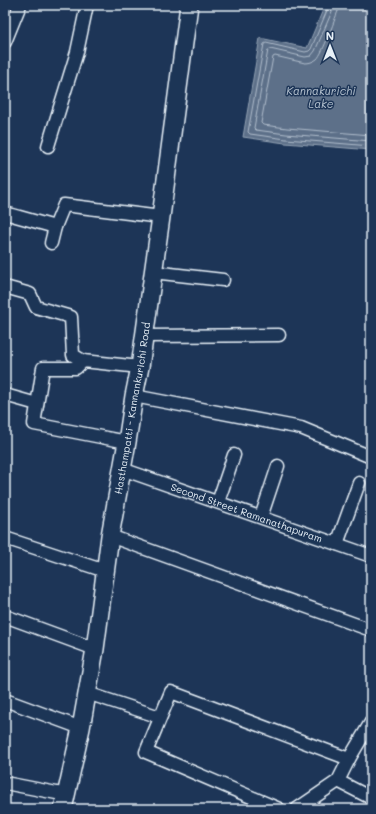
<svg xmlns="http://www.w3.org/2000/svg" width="376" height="814" viewBox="0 0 376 814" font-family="Mali,sans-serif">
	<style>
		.water { fill: #5d7089; stroke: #95a4b5 }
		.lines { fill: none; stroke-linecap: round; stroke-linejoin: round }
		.shore { stroke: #b0bdcc; stroke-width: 1 }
		.street-casing { stroke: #e8f1f8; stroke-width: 15 }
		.secondary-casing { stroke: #e8f1f8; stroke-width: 20 }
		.street { stroke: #1d3557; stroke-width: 12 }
		.secondary { stroke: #1d3557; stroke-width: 17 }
		.labels { text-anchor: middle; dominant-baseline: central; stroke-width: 3; stroke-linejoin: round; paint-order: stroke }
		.street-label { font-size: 10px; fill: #e8f1f8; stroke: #1d3557 }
		.water-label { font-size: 11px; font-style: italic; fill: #b7c4d1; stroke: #1d3557 }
	</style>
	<rect width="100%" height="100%" fill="#1d3557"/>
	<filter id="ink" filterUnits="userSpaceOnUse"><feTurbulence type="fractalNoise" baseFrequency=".025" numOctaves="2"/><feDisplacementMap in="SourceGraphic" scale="8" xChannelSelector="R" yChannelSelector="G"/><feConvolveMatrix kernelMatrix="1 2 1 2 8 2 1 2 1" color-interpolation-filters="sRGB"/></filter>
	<g filter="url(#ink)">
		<!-- water -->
		<path class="water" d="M325,5H371V150L285,143L243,137L260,38L307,48Z"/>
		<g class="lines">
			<!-- shore -->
			<path class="shore" d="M328,5V8L311,49L309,51L305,52L266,43L264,44L248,132L250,134L286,139L371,146
				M333,5V9L315,51L311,56L305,57L270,49L268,50L254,128L256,130L286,134L371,141
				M339,5L338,11C334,21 323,53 317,59C313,62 309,63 305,63L275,56L273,57L261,123L263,125L287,128L371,135"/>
			<!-- street casing -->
			<g class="street-casing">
				<g id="street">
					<path d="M5,42L20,5"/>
					<path d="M48,146L77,52L87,5"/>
					<path d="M5,213L55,227"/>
					<path d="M51,243L55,227L64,205L161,217"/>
					<path d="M153,272L223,280"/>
					<path d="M5,287L30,294L36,307L71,317L73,355L83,361"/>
					<path d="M144,336L279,335"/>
					<path d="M5,395L37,404"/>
					<path d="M134,396L301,428L371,457"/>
					<path d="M127,442L34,424L43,368H76L83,361L140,367"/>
					<path id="s1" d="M122,469L371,556"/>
					<path d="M218,502L234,455"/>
					<path d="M261,517L278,466"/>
					<path d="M110,536L371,630"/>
					<path d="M5,538L105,571"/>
					<path d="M337,544L359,483"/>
					<path d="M5,616L95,649"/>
					<path d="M87,693L160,717"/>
					<path d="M5,700L81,728"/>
					<path d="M338,781L371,798"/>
					<path d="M5,783L67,795"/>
					<path d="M279,809L146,752L171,692L349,759"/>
					<path d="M297,809L338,781L349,759L371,722"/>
				</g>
			</g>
			<!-- secondary casing -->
			<g class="secondary-casing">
				<g id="secondary">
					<path id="s2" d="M63,809L81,728L95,649L110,536L127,442L134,396L140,367L161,217L189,5"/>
				</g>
			</g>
			<!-- street -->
			<use href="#street" class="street"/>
			<!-- secondary -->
			<use href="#secondary" class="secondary"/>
		</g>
	</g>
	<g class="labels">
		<!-- street labels -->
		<g class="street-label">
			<text stroke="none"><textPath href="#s2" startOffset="407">Hasthampatti - Kannankurichi Road</textPath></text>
			<text stroke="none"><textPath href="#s1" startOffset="132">Second Street Ramanathapuram</textPath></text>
		</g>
		<!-- water labels -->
		<g class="water-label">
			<text x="321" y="90">Kannakurichi<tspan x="321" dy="13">Lake</tspan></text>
		</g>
	</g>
	<!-- margin -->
	<rect width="376" height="814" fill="none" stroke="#1d3557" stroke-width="20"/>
	<rect x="10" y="10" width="356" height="794" fill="none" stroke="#e8f1f8" stroke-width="1.5" filter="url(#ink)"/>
	<!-- north arrow -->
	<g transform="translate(330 46)" stroke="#1d3557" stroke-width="3" paint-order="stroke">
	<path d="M0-3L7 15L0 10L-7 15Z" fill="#e8f1f8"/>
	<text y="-6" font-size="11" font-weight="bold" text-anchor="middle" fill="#e8f1f8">N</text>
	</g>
</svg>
